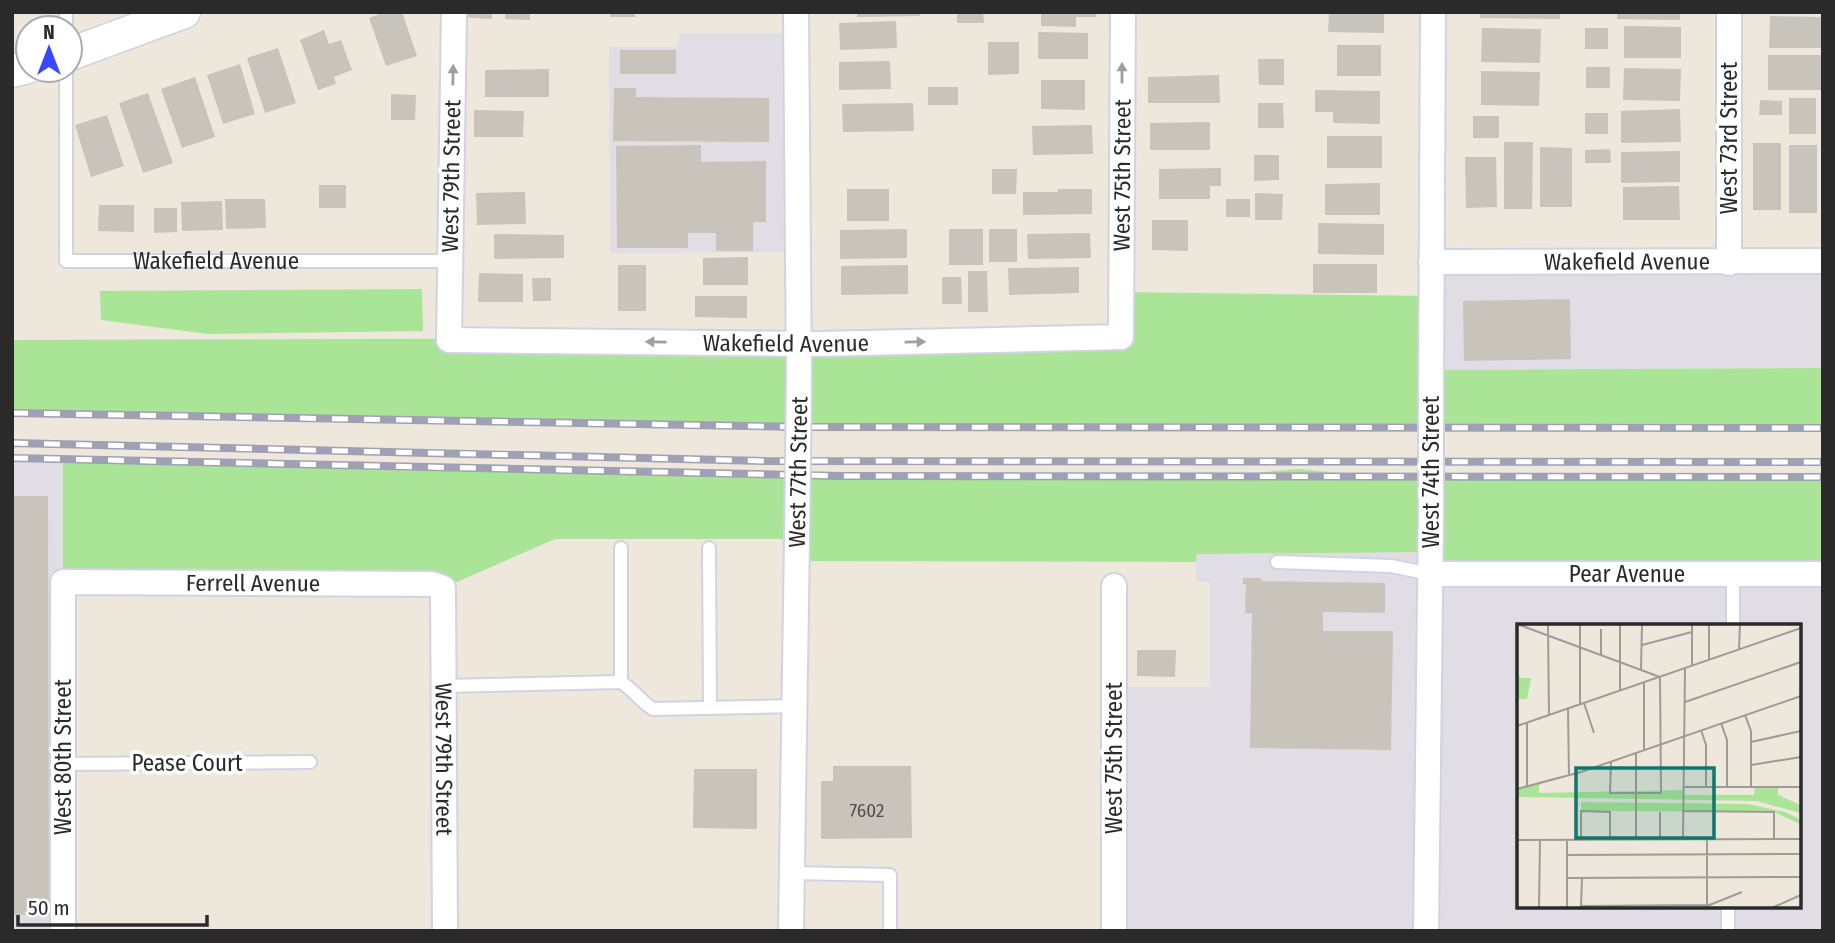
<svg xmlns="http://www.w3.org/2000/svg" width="1835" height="943" viewBox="0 0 1835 943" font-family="'Fira Sans Condensed',sans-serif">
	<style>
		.industrial { fill: #e0dde5; fill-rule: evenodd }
		.green { fill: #a9e497 }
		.building { fill: #c8c4bc }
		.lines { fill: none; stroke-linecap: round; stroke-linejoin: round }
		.service-casing { stroke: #d1d3e3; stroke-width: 16 }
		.minor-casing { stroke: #d1d3e3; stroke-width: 28 }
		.tertiary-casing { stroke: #d1d3e3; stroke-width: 35 }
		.service { stroke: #fff; stroke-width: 12 }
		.minor { stroke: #fff; stroke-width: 24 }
		.tertiary { stroke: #fff; stroke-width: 32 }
		.rail-casing { stroke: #9f9fb5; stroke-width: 8 }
		.rail { stroke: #fff; stroke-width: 5; stroke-dasharray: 16; stroke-linecap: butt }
		.minor-bridge-casing { stroke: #d1d3e3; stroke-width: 28; stroke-linecap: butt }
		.minor-bridge { stroke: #fff; stroke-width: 24 }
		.oneway { fill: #9f9f9f }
		.labels { text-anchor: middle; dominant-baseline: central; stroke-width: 7; stroke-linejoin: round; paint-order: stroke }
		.number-label { font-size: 19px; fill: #52504e }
		.street-label { font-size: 23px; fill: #2a2a2a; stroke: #fff }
		.inset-road { fill: none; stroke: #9f9b95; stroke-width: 2 }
		.view { fill: #0f766e; fill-opacity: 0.15; stroke: #0f766e; stroke-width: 3.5 }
		.inset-edge { fill: none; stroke: #2a2a2a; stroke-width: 3.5 }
	</style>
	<rect width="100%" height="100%" fill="#ede7dc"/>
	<!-- industrial -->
	<path class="industrial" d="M679,33H786L787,252L610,253L609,47H678Z
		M1823,261V368L1431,370V262Z
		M12,459L63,460V931H12Z
		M1431,552L1823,574V931H1114V687H1210V582H1196V554ZM1518,626H1798V906H1518Z"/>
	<!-- green -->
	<path class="green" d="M422,289L423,331L208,334L101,320L100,291Z
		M1121,292L1431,296V370L1823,368V428L801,427L12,413V340L1120,337Z
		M63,460L841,476L1212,477L1298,469L1381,477H1823V574H1431V552L1197,554L1196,562L797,561V539H555L443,588L63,582Z"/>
	<!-- building -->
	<path class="building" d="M385,12H402L417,56L386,66L369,18Z
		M461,12H492V19L461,17Z
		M505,12H530V20L505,19Z
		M610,12H635V17H610Z
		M857,12H920V16L857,17Z
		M957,12H983L984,23H957Z
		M1041,12H1096V17H1076V27L1041,26Z
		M1329,12H1384V33L1328,32Z
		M1480,12H1560V19L1480,18Z
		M1617,12H1680V20L1617,19Z
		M1770,16L1823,17V48H1769Z
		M896,21L897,48L840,50L839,23Z
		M1624,26L1681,27V58H1624Z
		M1482,28L1541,29L1540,63L1481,62Z
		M1585,28H1608V49H1585Z
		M324,30L329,44L341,40L352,70L334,77L336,84L318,90L300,40Z
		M1038,32L1088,33V59H1038Z
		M988,42H1019V74L988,75Z
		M1337,45H1381V76H1337Z
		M278,48L296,103L265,113L247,58Z
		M620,50H676V74H620Z
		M1768,55H1823V90H1768Z
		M1258,59H1284V85H1259Z
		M890,61L891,89L839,90V62Z
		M240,64L255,114L223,124L207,75Z
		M1586,67H1610V88H1586Z
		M1624,68L1681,69L1680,101L1623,100Z
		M549,69V97H485V70Z
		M1481,71L1540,72L1539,106L1481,105Z
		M1219,75L1220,103H1148V77Z
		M195,77L215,137L182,148L161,89Z
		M1041,80H1085V110L1041,109Z
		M928,87H958V105H928Z
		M614,88H636V97L769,98V142L613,141Z
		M1315,90L1380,91V124L1333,123V112H1315Z
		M148,93L173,163L143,173L119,103Z
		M391,94L416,95L415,120H391Z
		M1789,98H1816V134H1789Z
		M1760,100L1782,101V115H1759Z
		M913,103L914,131L843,132L842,104Z
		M1258,103H1283L1284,128H1258Z
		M1680,109L1681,142L1621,143V111Z
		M474,110L524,111L523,137H474Z
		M1585,113H1608V134H1585Z
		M107,115L124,166L91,177L75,125Z
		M1473,116H1499V138H1473Z
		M1210,122V150H1150V123Z
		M1092,125L1093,154L1033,155L1032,126Z
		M1327,136H1382V168H1327Z
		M1504,142H1533L1532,209H1504Z
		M1753,143H1781V210H1753Z
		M701,145V162L766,161V222H753V251H716V233H688V248H617L616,146Z
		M1789,145H1817V213H1789Z
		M1540,147L1572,148V207H1540Z
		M1610,149L1611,163H1585V150Z
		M1680,151V182L1621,183V152Z
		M1254,155H1279V180L1254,181Z
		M1465,157H1496L1497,207L1466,208Z
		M1221,168V186H1210V199H1159V169Z
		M992,169H1017L1016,194H992Z
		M1380,183V215H1325V184Z
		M319,185H346V208H319Z
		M1679,186L1680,220H1623V187Z
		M847,189H889V221H847Z
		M1058,189H1092V214L1023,215V192H1058Z
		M525,192L526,224L477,225L476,193Z
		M1255,193L1283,194L1282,220H1255Z
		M225,199H265L266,228L226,229Z
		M1226,199H1250V217H1226Z
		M222,201L223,230L182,231L181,202Z
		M99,205H134V232L98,231Z
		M154,208H177V232L154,233Z
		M1152,220H1188V251L1152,250Z
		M1318,223L1384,224V255L1318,254Z
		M907,229V258L840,259V230Z
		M949,229H983V265H949Z
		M989,229H1017V262H989Z
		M1090,233L1091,258L1028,259L1027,234Z
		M494,234L564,235V258L494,259Z
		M748,257V285H703V258Z
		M1313,264H1377V293H1313Z
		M618,265H646V311H618Z
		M908,265V294L841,295V266Z
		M1079,267V293L1009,295L1008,268Z
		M968,271H987L988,312H968Z
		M479,273L523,274V302H478Z
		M942,277H961L962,304H942Z
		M532,278H551V301H533Z
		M695,296H747V318L695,317Z
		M1570,299L1571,359L1464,361L1463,301Z
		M12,496H48L49,915H12Z
		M1243,578H1261V581L1385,583V613L1323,612V631H1393L1391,750L1250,748L1252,613H1245L1246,584H1243Z
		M1137,650H1176L1175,677L1137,676Z
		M833,766H911L912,838L821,839V781H833Z
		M694,769H757V829L693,828Z"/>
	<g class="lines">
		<!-- service casing -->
		<g class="service-casing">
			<g id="service">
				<path d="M66,12V28"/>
				<path id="s1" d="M66,70V261H450"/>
				<path d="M621,548V682"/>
				<path d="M709,548L710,708"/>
				<path d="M1277,562L1391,566L1431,574"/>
				<path d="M1733,626V574"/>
				<path d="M445,686L621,682C634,690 640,701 653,709L794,706"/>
				<path d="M64,764L310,762"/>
				<path d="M792,873L890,875V931"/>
				<path d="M1728,906V931"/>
			</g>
		</g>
		<!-- minor casing -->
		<g class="minor-casing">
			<g id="minor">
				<path id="s2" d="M454,12L449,340L818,344L1121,337L1123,12"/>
				<path d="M796,12L799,376"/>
				<path id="s3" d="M1431,262L1823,261"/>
				<path d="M1729,263V12"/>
				<path d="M1431,386L1433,12"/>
				<path id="s4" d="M1431,574H1823"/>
				<path d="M1114,586V931"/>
				<path id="s5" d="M63,931V582L432,584L443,588L445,931"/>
				<path d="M791,931L797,539"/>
				<path d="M1426,931L1431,515"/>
			</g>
		</g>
		<!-- tertiary casing -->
		<g class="tertiary-casing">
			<path id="tertiary" d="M70,54L184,12
				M12,71L28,67"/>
		</g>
		<!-- service -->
		<use href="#service" class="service"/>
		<!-- minor -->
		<use href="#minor" class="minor"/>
		<!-- tertiary -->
		<use href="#tertiary" class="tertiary"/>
		<!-- rail casing -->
		<g class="rail-casing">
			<path id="rail" d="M12,413L801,427L1823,428
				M12,443L766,461L1823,462
				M12,458L841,476L1823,477"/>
		</g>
		<!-- rail -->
		<use href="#rail" class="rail"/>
		<!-- minor-bridge casing -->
		<g class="minor-bridge-casing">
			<path id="minor-bridge" d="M1431,386V515
				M797,539L799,376"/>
		</g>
		<!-- minor-bridge -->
		<use href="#minor-bridge" class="minor-bridge"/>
	</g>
	<!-- one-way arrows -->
	<defs><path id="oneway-solid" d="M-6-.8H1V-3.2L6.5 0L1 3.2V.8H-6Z" transform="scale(1.75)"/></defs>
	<g class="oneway">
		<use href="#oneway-solid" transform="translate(1122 73) rotate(-90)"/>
		<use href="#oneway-solid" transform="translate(453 75) rotate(-89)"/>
		<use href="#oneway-solid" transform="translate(656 342) rotate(-179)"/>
		<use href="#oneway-solid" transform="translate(915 342) rotate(-1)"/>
	</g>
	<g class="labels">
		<!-- number labels -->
		<g class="number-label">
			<text x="867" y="810">7602</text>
		</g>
		<!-- street labels -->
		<g class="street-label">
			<text transform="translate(1729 138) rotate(-90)">West 73rd Street</text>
			<text stroke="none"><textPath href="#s2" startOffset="1162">West 75th Street</textPath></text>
			<text transform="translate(451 176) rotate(-89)">West 79th Street</text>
			<text stroke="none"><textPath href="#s1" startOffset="341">Wakefield Avenue</textPath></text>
			<text stroke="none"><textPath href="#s3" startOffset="196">Wakefield Avenue</textPath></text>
			<text stroke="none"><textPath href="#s2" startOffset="665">Wakefield Avenue</textPath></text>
			<text transform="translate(798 472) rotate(-89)">West 77th Street</text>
			<text transform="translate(1431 472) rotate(-90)">West 74th Street</text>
			<text stroke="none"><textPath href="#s4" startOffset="196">Pear Avenue</textPath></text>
			<text stroke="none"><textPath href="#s5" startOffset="539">Ferrell Avenue</textPath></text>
			<text transform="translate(63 757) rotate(-90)">West 80th Street</text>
			<text transform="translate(1114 758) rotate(-90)">West 75th Street</text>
			<text stroke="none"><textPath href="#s5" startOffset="901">West 79th Street</textPath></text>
			<text x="187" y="763">Pease Court</text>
		</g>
	</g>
	<!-- overview -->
	<g transform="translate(1517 624)">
		<rect width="284" height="284" fill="#ede7dc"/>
		<path d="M0,48L3,54H14L10,75H0ZM22,159V169L167,166V171H237L238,163H261V171L283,181V189L240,177L0,173V165ZM64,178L230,180L268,188L283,195V200L257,188L64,187Z" fill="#a9e497"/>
		<path class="inset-road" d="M0,0L143,53L144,169H93L94,137M31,0L32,91M63,0V80M103,0V66M84,5V31M125,21L175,8M222,25L223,0M192,36V0M175,41V0M124,46L125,0M168,78L284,38M67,79L77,109M51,85L52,152M228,91L234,107V163M10,99V162M204,99L210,116V163M0,102L284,4M184,106L189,121V163M234,118L284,107M127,126V58M234,141L284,133M167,163H284M0,165L64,148L284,72M167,187L257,188V215M143,188V215M119,215V129M166,215L168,44M0,216L284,215M50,216V283M64,216V187L93,188V216M50,231L284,230M50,254L284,253M190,281V215M64,282L190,281M190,282L225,268M22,283L23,216M64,283L65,254M257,283L284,271"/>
		<path class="view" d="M59,144H197V214H59Z"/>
		<rect width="284" height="284" class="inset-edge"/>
	</g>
	<!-- border -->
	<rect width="1835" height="943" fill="none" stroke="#2a2a2a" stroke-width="28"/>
	<!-- north arrow -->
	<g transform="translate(49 49)"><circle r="33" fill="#ffffff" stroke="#aaaaaa" stroke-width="2"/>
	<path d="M0-5L12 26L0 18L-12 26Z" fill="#3948fd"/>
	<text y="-10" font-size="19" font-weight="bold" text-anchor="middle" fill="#2a2a2a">N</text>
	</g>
	<!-- scale -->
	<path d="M18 915v10h189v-10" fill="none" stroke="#2a2a2a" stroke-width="3.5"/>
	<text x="28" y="915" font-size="21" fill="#2a2a2a" stroke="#ffffff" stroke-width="5" paint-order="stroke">50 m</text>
</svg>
